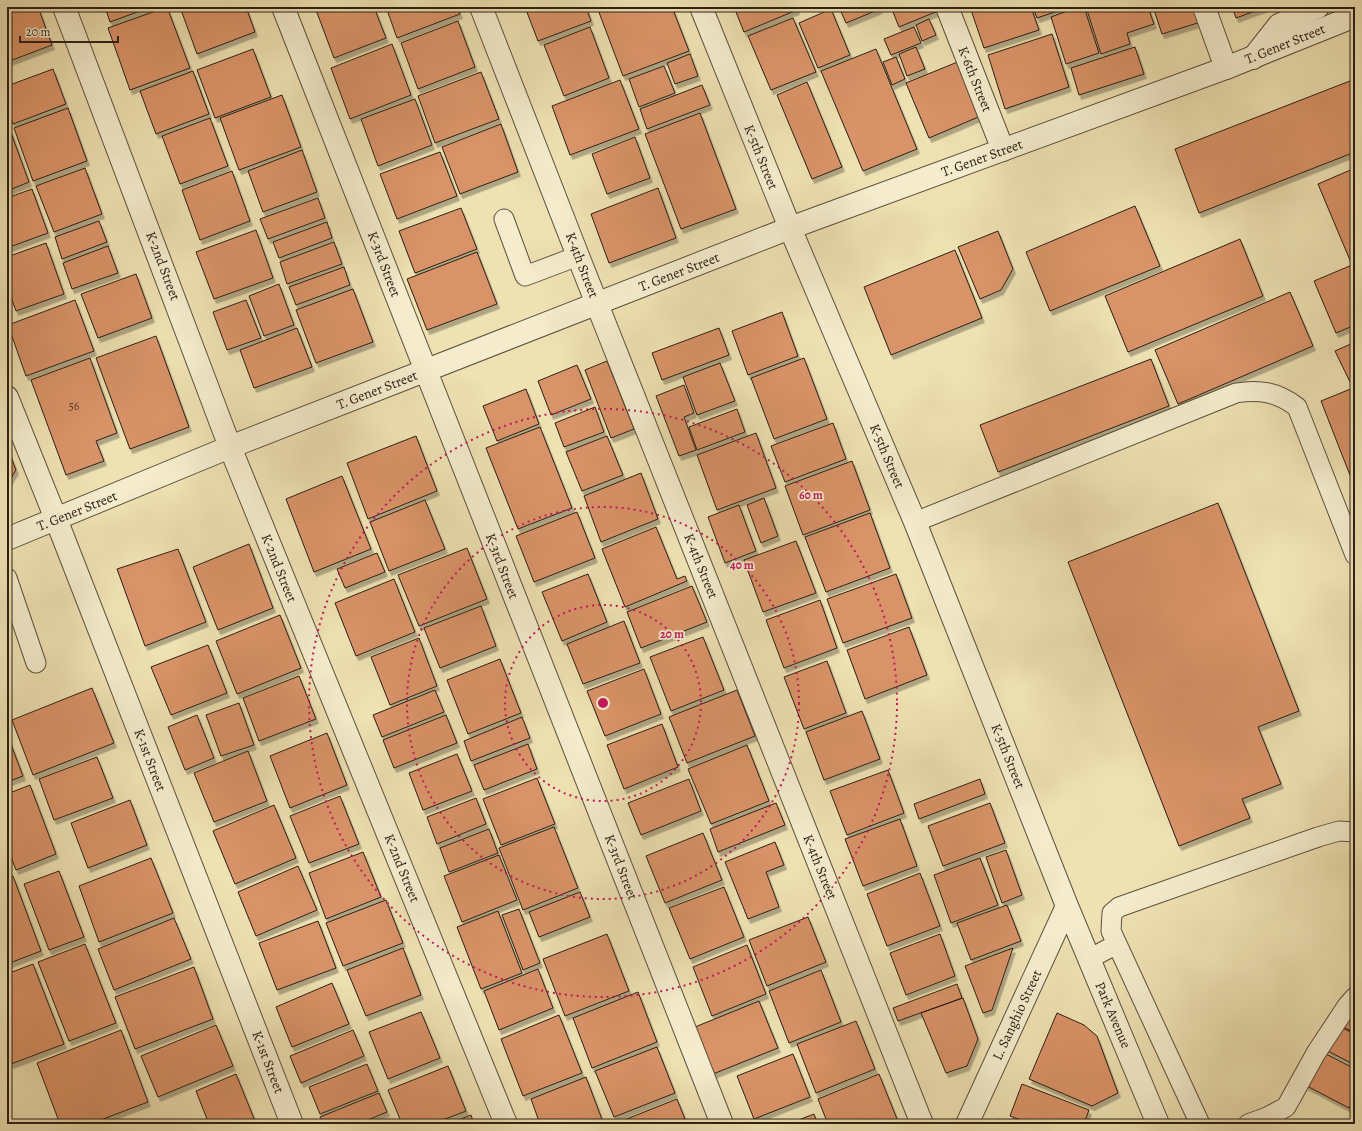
<svg xmlns="http://www.w3.org/2000/svg" width="1362" height="1131" viewBox="0 0 1362 1131" font-family="Alegreya,serif">
	<style>
		.building { fill: #d99367; stroke: #2c2016; filter: url(#shadow) }
		.lines { fill: none; stroke-linecap: round; stroke-linejoin: round }
		.service-casing { stroke: #5c503d; stroke-width: 21 }
		.minor-casing { stroke: #5c503d; stroke-width: 24 }
		.tertiary-casing { stroke: #5c503d; stroke-width: 24 }
		.service { stroke: #f4eccd; stroke-width: 19 }
		.minor { stroke: #f4eccd; stroke-width: 22 }
		.tertiary { stroke: #f4eccd; stroke-width: 22 }
		.ring { fill: none; stroke: #c2185b; stroke-width: 2; stroke-dasharray: 2 4 }
		.labels { text-anchor: middle; dominant-baseline: central; stroke-width: 3.5; stroke-linejoin: round; paint-order: stroke }
		.number-label { font-size: 12px; fill: #573d2a }
		.street-label { font-size: 14px; fill: #2c2016; stroke: #f4eccd }
		.centre { fill: #c2185b; stroke: #f4eccd; stroke-width: 2 }
		.ring-label { font-size: 12px; text-anchor: middle; font-weight: bold; fill: #c2185b; stroke: #f4eccd; stroke-width: 3.5; stroke-linejoin: round; paint-order: stroke }
	</style>
	<defs>
		<filter id="shadow"><feDropShadow dx="2.5" dy="4.5" stdDeviation="0" flood-color="#0004"/></filter>
	</defs>
	<rect width="100%" height="100%" fill="#eee1b2"/>
	<filter id="stains"><feTurbulence type="fractalNoise" baseFrequency=".005" numOctaves="4"/><feColorMatrix values="0 0 0 0 .2 0 0 0 0 .09 0 0 0 0 .02 0 0 0 .5 -.17"/></filter>
	<radialGradient id="worn" r=".72"><stop offset=".6" stop-color="#630" stop-opacity="0"/><stop offset="1" stop-color="#630" stop-opacity=".3"/></radialGradient>
	<!-- building -->
	<path class="building" d="M26,7H38L52,45L7,62V14Z
		M105,7H151L110,22Z
		M167,7L190,68L130,90L108,28Z
		M180,7H246L255,32L197,54Z
		M324,7H374L386,38L334,58L316,10Z
		M386,7H457L460,14L397,38Z
		M525,7H586L591,21L538,41Z
		M597,7H672L689,51L623,76Z
		M734,7H796L797,10L744,32Z
		M839,7H879L880,9L846,23Z
		M891,7H936L938,11L899,27Z
		M970,7H1031L1039,30L984,48Z
		M1033,7H1070L1037,18Z
		M1078,7H1084L1099,53L1066,64L1051,17Z
		M1086,7H1148L1154,24L1127,33L1130,44L1101,54Z
		M1153,7H1199L1204,21L1162,34Z
		M1232,7H1266L1236,18Z
		M831,9L850,55L818,68L799,23Z
		M793,18L816,72L771,90L748,36Z
		M929,19L936,35L922,41L916,25Z
		M458,21L475,67L418,89L401,43Z
		M590,27L609,78L564,96L544,45Z
		M914,27L921,43L891,55L884,39Z
		M1052,34L1069,87L1005,109L988,55Z
		M392,44L411,95L350,119L331,68Z
		M916,47L925,69L907,76L899,54Z
		M1135,47L1144,74L1079,95L1071,68Z
		M253,49L271,97L215,118L197,70Z
		M876,49L917,149L863,171L821,71Z
		M690,54L698,76L675,84L667,63Z
		M896,57L905,79L892,85L883,62Z
		M960,61L983,115L929,138L906,83Z
		M664,66L675,93L639,107L629,79Z
		M53,69L66,104L13,124L7,107V86Z
		M193,71L209,114L156,134L140,91Z
		M481,72L499,119L435,143L418,96Z
		M1355,79V152L1199,213L1175,149Z
		M620,80L639,129L570,155L552,106Z
		M807,82L842,167L812,179L777,95Z
		M702,85L710,105L647,129L640,109Z
		M282,95L301,147L239,170L220,118Z
		M415,99L432,145L378,166L361,119Z
		M68,108L87,161L33,181L14,128Z
		M700,113L736,209L681,229L645,134Z
		M210,118L228,166L180,184L162,136Z
		M501,124L518,172L460,194L442,147Z
		M10,130L29,182L7,191V131Z
		M635,137L650,178L607,194L592,154Z
		M302,150L317,192L263,212L248,171Z
		M440,152L457,196L397,219L380,174Z
		M85,168L102,214L54,232L36,186Z
		M1355,168V325L1336,333L1314,281L1352,265L1318,184Z
		M232,171L250,221L200,240L182,190Z
		M658,188L676,238L609,263L591,214Z
		M32,189L48,233L7,248V198Z
		M318,198L325,218L268,239L260,219Z
		M1135,206L1160,266L1050,311L1026,252Z
		M461,208L477,249L415,273L399,231Z
		M99,221L107,242L62,259L55,237Z
		M327,222L332,238L279,258L273,242Z
		M256,230L273,278L214,299L196,252Z
		M998,231L1013,269L1001,290L980,299L958,247Z
		M1240,239L1263,296L1128,352L1105,296Z
		M334,242L342,264L287,284L280,262Z
		M46,243L64,294L16,311L7,286V257Z
		M108,246L118,273L72,289L63,263Z
		M955,250L982,318L891,355L864,287Z
		M477,252L497,304L427,330L407,279Z
		M344,267L350,285L296,305L289,287Z
		M136,274L152,318L98,338L81,294Z
		M279,284L294,325L264,336L249,296Z
		M353,289L373,342L316,363L296,310Z
		M1290,292L1313,346L1178,404L1155,350Z
		M75,300L94,351L26,376L8,325Z
		M246,300L261,338L227,350L213,312Z
		M782,312L798,356L748,375L732,331Z
		M297,328L312,367L254,388L240,350Z
		M719,328L729,355L662,380L652,353Z
		M156,336L189,427L130,449L96,358Z
		M1355,342V488L1321,401L1353,388L1335,351Z
		M90,358L117,433L96,441L104,461L66,475L31,380Z
		M804,358L827,419L774,439L751,378Z
		M1151,359L1169,406L998,472L980,425Z
		M607,361L634,429L611,438L585,370Z
		M720,363L735,401L697,415L683,377Z
		M577,365L591,399L551,415L538,381Z
		M684,385L694,413L684,417L696,450L679,456L656,396Z
		M526,389L539,424L497,441L483,406Z
		M595,407L604,432L564,447L555,423Z
		M737,409L745,432L697,450L689,427Z
		M833,423L846,459L785,482L771,446Z
		M540,427L572,508L518,529L486,448Z
		M756,433L776,488L717,510L697,455Z
		M416,436L437,491L368,519L347,463Z
		M607,436L623,475L582,491L566,452Z
		M7,447L16,470L7,484Z
		M852,461L870,510L803,535L785,486Z
		M641,473L658,519L601,542L584,496Z
		M342,476L371,549L314,572L286,499Z
		M764,498L778,536L761,543L747,505Z
		M425,500L445,549L389,571L370,522Z
		M1218,503L1299,711L1258,727L1281,784L1242,799L1250,818L1179,846L1068,562Z
		M739,505L756,551L725,563L708,517Z
		M577,512L595,558L534,582L516,536Z
		M870,513L890,568L826,592L805,537Z
		M656,527L677,579L685,576L687,581L625,607L602,549Z
		M796,541L816,593L763,612L744,560Z
		M249,544L273,608L218,630L193,567Z
		M467,548L487,599L419,626L398,575Z
		M178,549L206,622L145,646L117,569Z
		M377,553L385,572L345,588L337,569Z
		M588,574L607,622L562,641L542,592Z
		M896,574L912,618L843,643L827,599Z
		M394,579L415,632L356,656L335,603Z
		M692,586L707,622L641,648L627,612Z
		M820,600L837,648L784,668L766,620Z
		M481,606L496,646L440,668L424,628Z
		M280,615L301,668L237,694L216,641Z
		M624,621L640,663L583,684L567,644Z
		M909,627L927,675L865,699L847,650Z
		M703,637L724,690L671,711L650,657Z
		M419,638L437,686L390,705L371,657Z
		M208,645L227,693L171,715L151,667Z
		M500,659L521,713L468,734L447,680Z
		M827,661L846,713L804,729L784,677Z
		M644,669L661,714L605,736L587,691Z
		M299,676L316,719L259,741L243,698Z
		M92,688L114,743L33,775L12,720Z
		M435,690L444,712L382,737L373,715Z
		M737,690L755,736L687,763L669,717Z
		M239,703L254,745L221,756L206,715Z
		M862,711L880,759L824,780L806,732Z
		M197,715L214,758L185,770L168,727Z
		M446,715L457,743L394,768L383,740Z
		M522,717L530,738L471,761L464,741Z
		M662,724L678,767L624,789L607,745Z
		M327,733L347,785L290,808L270,756Z
		M7,734L23,776L7,782Z
		M528,744L537,769L484,790L474,765Z
		M747,745L769,801L711,824L688,769Z
		M248,751L267,801L214,822L194,773Z
		M457,754L472,791L423,810L409,773Z
		M97,757L113,798L54,820L39,779Z
		M888,770L904,813L847,835L830,791Z
		M537,778L555,824L501,845L483,799Z
		M689,779L701,811L641,835L628,803Z
		M980,779L985,794L919,819L914,804Z
		M30,785L56,854L16,870L7,847V794Z
		M340,796L359,844L309,863L290,816Z
		M476,798L486,824L437,844L427,817Z
		M130,800L147,845L88,868L71,823Z
		M776,803L785,825L718,852L710,829Z
		M990,803L1005,843L943,866L928,826Z
		M274,805L296,858L235,884L213,831Z
		M900,819L917,866L863,886L845,839Z
		M554,827L578,888L523,910L499,848Z
		M489,829L498,853L449,872L440,848Z
		M703,833L722,880L665,903L646,856Z
		M775,842L784,865L766,872L779,907L748,919L725,862Z
		M1006,850L1022,895L1002,903L986,857Z
		M363,852L381,897L326,919L309,873Z
		M499,855L517,900L462,922L444,876Z
		M151,858L173,913L99,942L79,886Z
		M980,858L998,905L951,923L934,875Z
		M298,866L317,910L256,936L238,892Z
		M59,871L84,937L49,950L24,884Z
		M920,873L940,926L887,946L867,894Z
		M13,876L41,951L7,964V879Z
		M724,887L744,937L690,959L669,908Z
		M580,892L590,917L539,937L529,912Z
		M386,900L403,943L343,966L326,923Z
		M1007,905L1021,941L971,960L957,923Z
		M519,909L540,963L523,970L502,915Z
		M498,911L522,973L481,989L457,927Z
		M808,917L826,962L767,986L749,940Z
		M174,918L191,959L114,990L98,949Z
		M318,921L336,968L277,990L259,943Z
		M607,934L629,991L565,1016L543,959Z
		M940,934L955,976L906,995L890,953Z
		M85,944L116,1023L69,1041L38,962Z
		M747,945L766,994L712,1016L693,967Z
		M403,948L421,995L366,1016L347,970Z
		M1013,948L992,1010L983,1013L965,966Z
		M33,964L64,1044L11,1064L7,1054V974Z
		M194,967L213,1019L135,1049L115,997Z
		M538,969L553,1008L499,1030L484,991Z
		M821,970L841,1022L789,1043L769,991Z
		M332,983L349,1024L292,1047L276,1007Z
		M957,984L962,998L898,1021L893,1008Z
		M638,992L657,1042L592,1068L573,1018Z
		M963,998L978,1039L967,1066L946,1073L921,1013Z
		M759,1001L778,1048L713,1074L695,1027Z
		M1355,1004V1033L1343,1027Z
		M421,1012L440,1058L388,1079L369,1032Z
		M1057,1013L1084,1025L1097,1036L1118,1093L1092,1106L1029,1079Z
		M559,1015L582,1073L523,1096L501,1039Z
		M856,1021L875,1069L816,1093L797,1044Z
		M216,1025L233,1066L158,1097L141,1056Z
		M1336,1025L1355,1034V1065L1324,1049Z
		M121,1030L148,1102L90,1124H60L37,1063Z
		M353,1030L364,1056L301,1083L290,1056Z
		M657,1047L675,1093L614,1117L595,1071Z
		M1322,1052L1355,1069V1097L1349,1108L1305,1085Z
		M793,1054L810,1097L754,1119L737,1076Z
		M367,1064L378,1091L320,1114L309,1087Z
		M448,1066L466,1111L432,1124H402L388,1090Z
		M236,1074L255,1121L247,1124H209L196,1091Z
		M879,1074L899,1124H828L818,1099Z
		M586,1077L603,1122L597,1124H540L531,1099Z
		M1022,1084L1089,1110L1084,1124H1031L1010,1116Z
		M379,1093L387,1112L358,1124H323L320,1117Z
		M677,1099L687,1124H620L619,1122Z
		M814,1114L818,1124H788Z
		M471,1115L474,1124H449Z
		M390,1119L392,1124H377Z
		M999,1119L1013,1124H997Z"/>
	<g class="lines">
		<!-- service casing -->
		<g class="service-casing">
			<path id="service" d="M504,219L525,276L578,256
				M915,522L1236,393C1260,389 1277,392 1297,407L1355,555
				M7,578L36,663
				M1089,959L1117,944
				M1200,1124L1111,931L1112,913L1119,907L1318,837L1339,831L1355,832
				M1248,1124L1267,1117L1286,1107L1316,1053L1347,1006L1355,997"/>
		</g>
		<!-- minor casing -->
		<g class="minor-casing">
			<path id="minor" d="M64,7L230,447L506,1124
				M283,7L722,1124
				M481,7L578,256L922,1124
				M701,7L790,228L915,522L1067,906L1158,1124
				M947,7L1003,150
				M1204,7L1226,68
				M1253,58L1279,25L1318,7
				M7,397L56,519L292,1124
				M967,1124L1067,906"/>
		</g>
		<!-- tertiary casing -->
		<g class="tertiary-casing">
			<path id="tertiary" d="M7,539L230,447L790,228L1226,68L1355,16"/>
		</g>
		<!-- service -->
		<use href="#service" class="service"/>
		<!-- minor -->
		<use href="#minor" class="minor"/>
		<!-- tertiary -->
		<use href="#tertiary" class="tertiary"/>
	</g>
	<!-- distance rings -->
	<g class="ring">
		<circle cx="603" cy="703" r="98"/>
		<circle cx="603" cy="703" r="196"/>
		<circle cx="603" cy="703" r="294"/>
	</g>
	<g class="labels">
		<!-- number labels -->
		<g class="number-label">
			<text x="74" y="406">56</text>
		</g>
		<!-- street labels -->
		<g class="street-label">
			<text transform="translate(1285 44) rotate(-22)">T. Gener Street</text>
			<text transform="translate(975 79) rotate(68)">K-6th Street</text>
			<text transform="translate(761 157) rotate(68)">K-5th Street</text>
			<text transform="translate(982 158) rotate(-20)">T. Gener Street</text>
			<text transform="translate(384 264) rotate(69)">K-3rd Street</text>
			<text transform="translate(582 265) rotate(69)">K-4th Street</text>
			<text transform="translate(163 266) rotate(69)">K-2nd Street</text>
			<text transform="translate(679 272) rotate(-21)">T. Gener Street</text>
			<text transform="translate(377 390) rotate(-21)">T. Gener Street</text>
			<text transform="translate(887 456) rotate(67)">K-5th Street</text>
			<text transform="translate(77 511) rotate(-22)">T. Gener Street</text>
			<text transform="translate(502 566) rotate(69)">K-3rd Street</text>
			<text transform="translate(701 566) rotate(68)">K-4th Street</text>
			<text transform="translate(279 568) rotate(68)">K-2nd Street</text>
			<text transform="translate(1008 756) rotate(68)">K-5th Street</text>
			<text transform="translate(150 760) rotate(69)">K-1st Street</text>
			<text transform="translate(621 867) rotate(69)">K-3rd Street</text>
			<text transform="translate(820 867) rotate(68)">K-4th Street</text>
			<text transform="translate(402 868) rotate(68)">K-2nd Street</text>
			<text transform="translate(1017 1015) rotate(-65)">L. Sanghio Street</text>
			<text transform="translate(1113 1015) rotate(67)">Park Avenue</text>
			<text transform="translate(268 1062) rotate(69)">K-1st Street</text>
		</g>
	</g>
	<circle cx="603" cy="703" r="6" class="centre"/>
	<g class="ring-label">
		<text x="811" y="499">60 m</text>
		<text x="742" y="569">40 m</text>
		<text x="672" y="638">20 m</text>
	</g>
	<!-- margin -->
	<rect width="1362" height="1131" fill="none" stroke="#eee1b2" stroke-width="24"/>
	<rect x="8" y="8" width="1346" height="1115" fill="none" stroke="#2c2016" stroke-width="2"/>
	<rect x="12" y="12" width="1338" height="1107" fill="none" stroke="#2c2016"/>
	<!-- scale -->
	<path d="M20 36v6h98v-6" fill="none" stroke="#2c2016" stroke-width="2"/>
	<text x="26" y="36" font-size="12" fill="#2c2016" stroke="#f4eccd" stroke-width="3" paint-order="stroke">20 m</text>
	<rect width="100%" height="100%" filter="url(#stains)"/>
	<rect width="100%" height="100%" fill="url(#worn)"/>
</svg>
